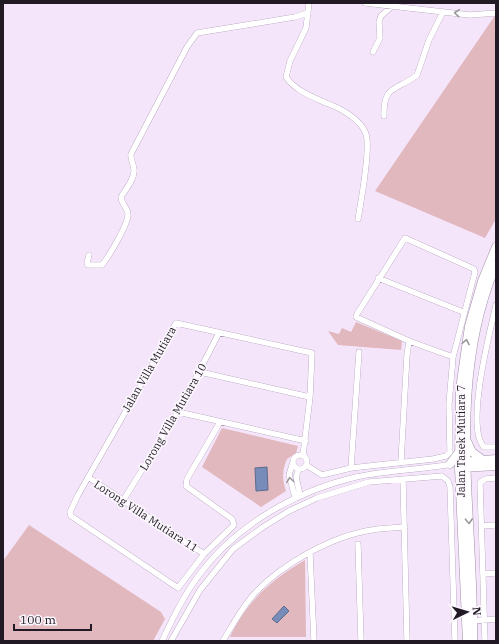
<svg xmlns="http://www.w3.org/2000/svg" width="499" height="644" viewBox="0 0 499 644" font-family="'IBM Plex Serif',serif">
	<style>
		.green { fill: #e2b8bf }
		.water { fill: #778cb9; stroke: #5d6a8c }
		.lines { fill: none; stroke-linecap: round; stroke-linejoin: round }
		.street-casing { stroke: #a290a9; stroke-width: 6 }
		.secondary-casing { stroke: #a290a9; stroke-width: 9 }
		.street { stroke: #fff; stroke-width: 5.5 }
		.secondary { stroke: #fff; stroke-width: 8 }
		.oneway { stroke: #9b989c }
		.labels { text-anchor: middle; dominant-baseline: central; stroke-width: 3.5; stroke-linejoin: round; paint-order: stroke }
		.street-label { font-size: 11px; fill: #211a24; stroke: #fbf7fd }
	</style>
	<rect width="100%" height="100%" fill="#f5e5fb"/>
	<!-- green -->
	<path class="green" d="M496,14V219L485,238L375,191Z
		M356,322L402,341L401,350L338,345L328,331L339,334L342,328L351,332Z
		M222,428L298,446L296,453L287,459C282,471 282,479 286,491L261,507L202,467Z
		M29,525L161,612L165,619L153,641H3V561Z
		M305,560L306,637H230C247,601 271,580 305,560Z"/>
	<!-- water -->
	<path class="water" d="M267,467L268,490L256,491L255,468Z
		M284,606L289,611L277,623L272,619Z"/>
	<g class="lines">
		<!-- street casing -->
		<g class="street-casing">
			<path id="street" d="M309,3L306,28L290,61L286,77C296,91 311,96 326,103C340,108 361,119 366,134C371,149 361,201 358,219
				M365,3L470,15L496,13
				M373,52L380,38L379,22L381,16L392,6
				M384,116C383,84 397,91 417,75L429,40L443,12
				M89,255L87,263L88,265H102C109,256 128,225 128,214C128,208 121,204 121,197C125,190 135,179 134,170C134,164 130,160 131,154L187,47L197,33L295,17L308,13
				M378,278L463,312
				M496,305C490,331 465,427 484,447H496
				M200,372L310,397
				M178,412L306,441
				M220,422L187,479L186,486L232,519L234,525L204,554L178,588L71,516L70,512L78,495L176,323L312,353L310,397L303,455
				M293 462a7 7 0 1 1 14 0a7 7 0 1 1-14 0Z
				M401,461L407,355L409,341
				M293,462L289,475L295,497
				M306,465L322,475L351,468L433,459L446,456L450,452L449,404L453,357L475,272L474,269L405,238L357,314L356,317L409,341L453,357
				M351,468L359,352
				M299,469L296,477L300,495
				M88,477L204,554
				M403,479L407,641
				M124,499L178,412L219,333
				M482,526L496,525
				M358,544L361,641
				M310,553L314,641
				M484,574L496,573
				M473,621L496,619
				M162,641C173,618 184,595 199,575C236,525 296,491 356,477C387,470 420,470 452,464
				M171,641L200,590L233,549L263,527L289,511L317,498L369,482L442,476L448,481L450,487L455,641
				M223,641C233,624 242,607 255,593C282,564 332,536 372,530C383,528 394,528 405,527
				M485,641L480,483L485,479L496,478"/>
		</g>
		<!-- secondary casing -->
		<g class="secondary-casing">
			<path id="secondary" d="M468,443L472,452L483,460
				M462,462L496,459
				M450,464L459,452
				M462,468L496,466
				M467,641L459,468L460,389L469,326L482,281L496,247
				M473,641C475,516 445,385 496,265"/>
		</g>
		<!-- street -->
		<use href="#street" class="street"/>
		<!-- secondary -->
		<use href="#secondary" class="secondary"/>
	</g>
	<!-- one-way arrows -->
	<defs><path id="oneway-chevron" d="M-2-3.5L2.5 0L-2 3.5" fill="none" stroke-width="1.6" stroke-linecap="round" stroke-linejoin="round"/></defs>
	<g class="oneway">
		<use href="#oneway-chevron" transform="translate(457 13) rotate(-174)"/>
		<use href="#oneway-chevron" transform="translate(466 342) rotate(-79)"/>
		<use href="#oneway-chevron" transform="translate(290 480) rotate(-98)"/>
		<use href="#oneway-chevron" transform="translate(469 521) rotate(87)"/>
	</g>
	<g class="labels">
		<!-- street labels -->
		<g class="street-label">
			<text transform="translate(149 369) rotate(-60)">Jalan Villa Mutiara</text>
			<text transform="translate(173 417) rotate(-60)">Lorong Villa Mutiara 10</text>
			<text transform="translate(461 441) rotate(-90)">Jalan Tasek Mutiara 7</text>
			<text transform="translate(146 516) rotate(33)">Lorong Villa Mutiara 11</text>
		</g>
	</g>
	<!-- border -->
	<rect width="499" height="644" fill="none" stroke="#211a24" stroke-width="8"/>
	<!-- north arrow -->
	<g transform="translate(467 612) rotate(85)" stroke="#fbf7fd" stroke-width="3" paint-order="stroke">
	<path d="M0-3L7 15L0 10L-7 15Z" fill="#211a24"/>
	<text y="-6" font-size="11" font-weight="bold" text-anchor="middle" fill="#211a24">N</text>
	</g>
	<!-- scale -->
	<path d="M14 624v6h77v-6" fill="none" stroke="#211a24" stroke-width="2"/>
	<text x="20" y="624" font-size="12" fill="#211a24" stroke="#fbf7fd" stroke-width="3" paint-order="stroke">100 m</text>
</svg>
